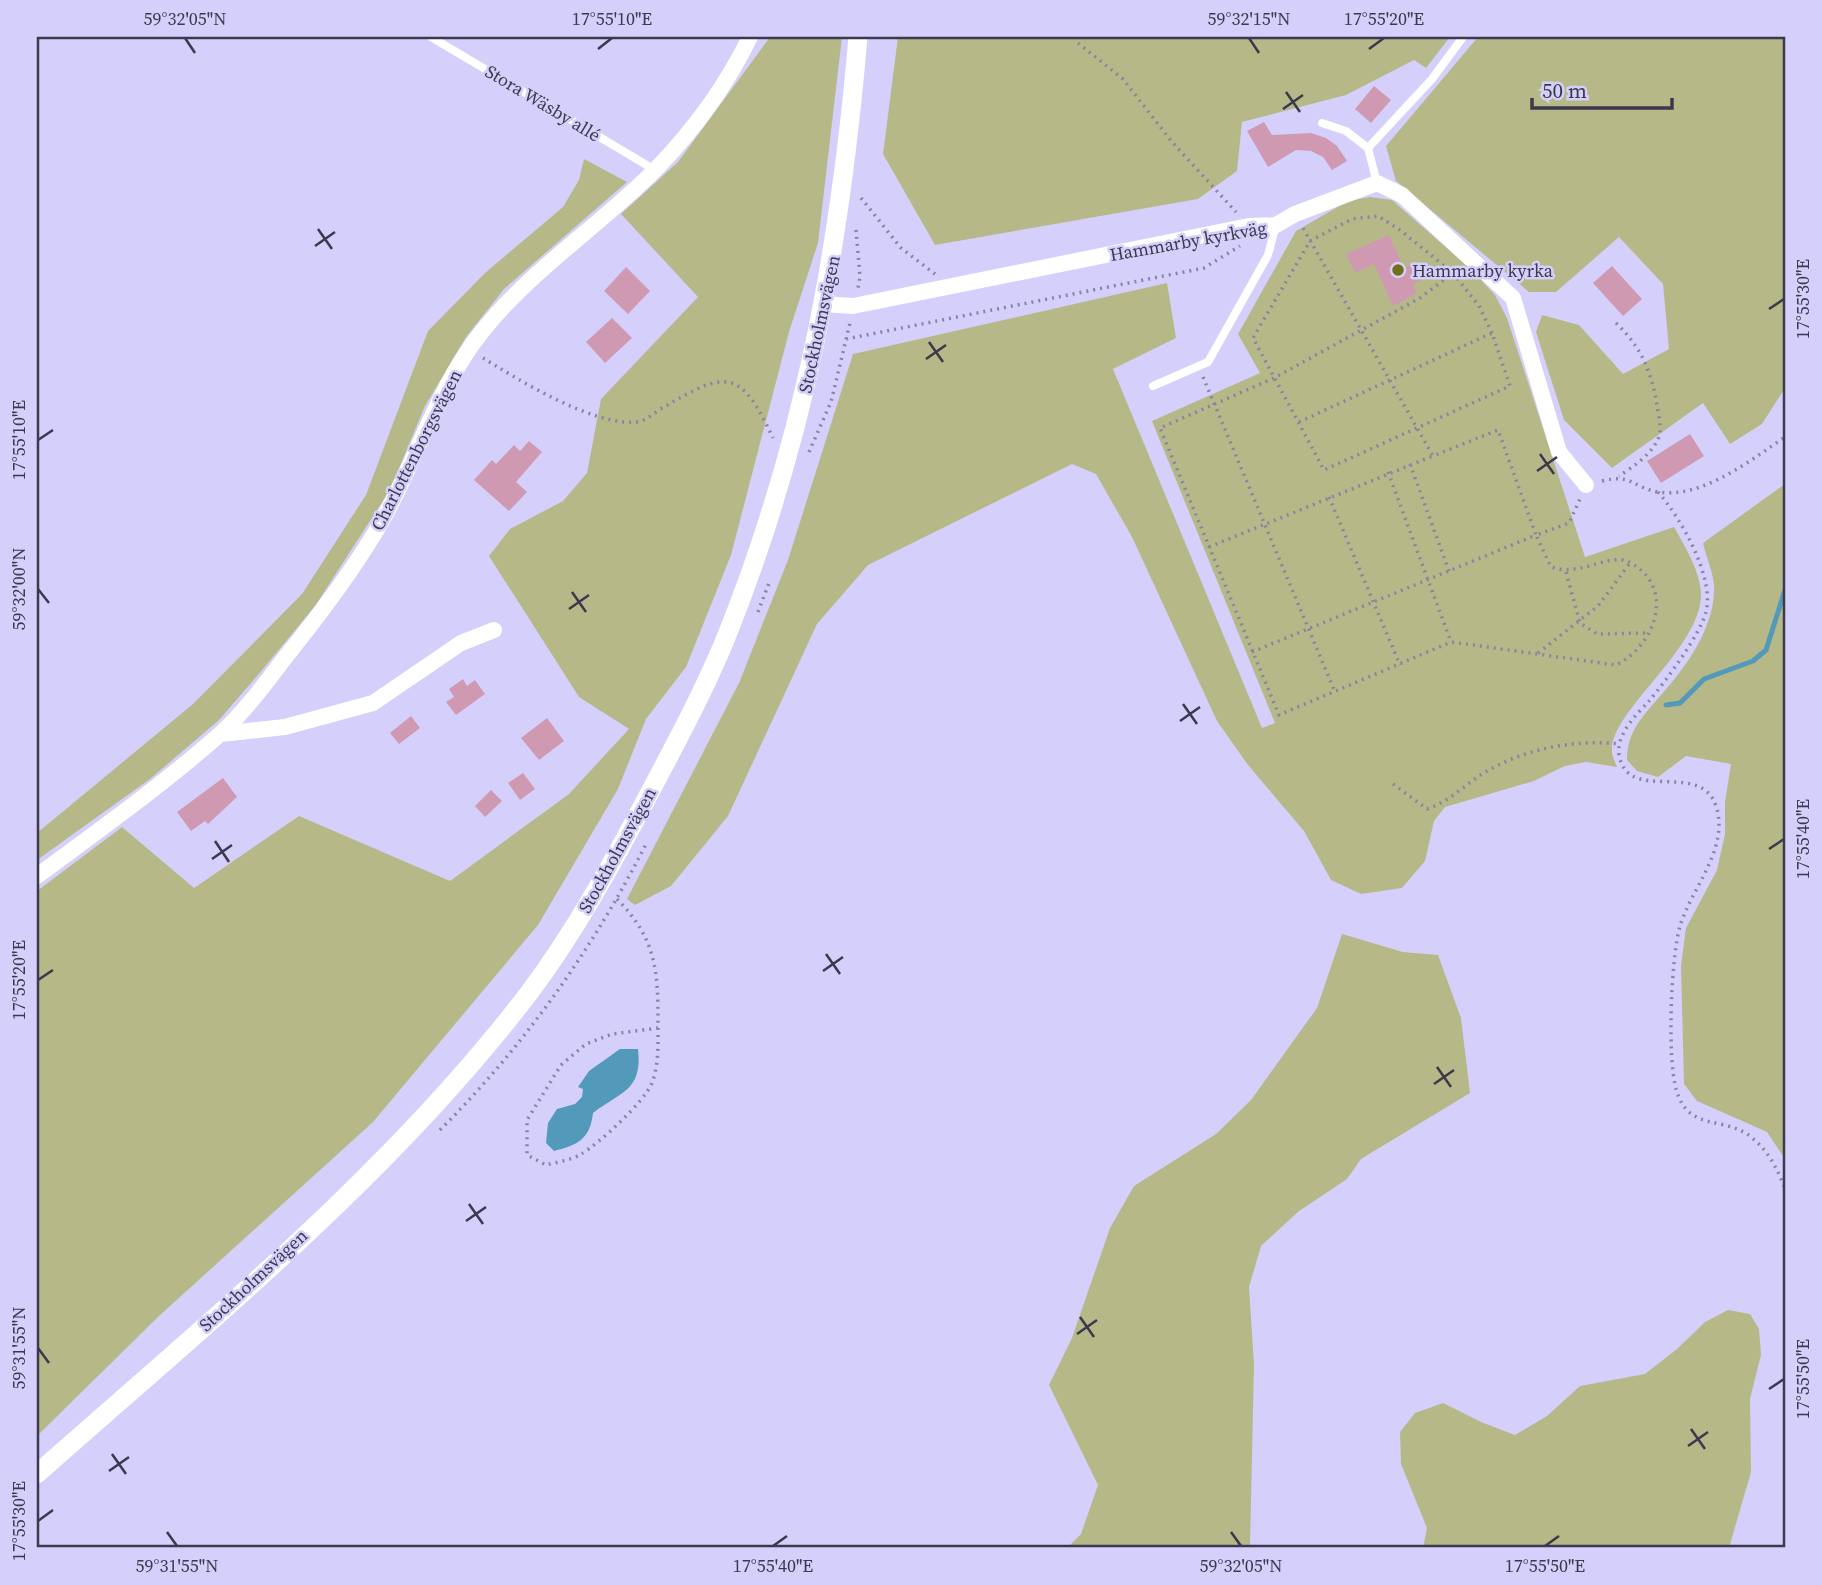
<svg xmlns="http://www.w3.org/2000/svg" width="1822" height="1585" viewBox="0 0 1822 1585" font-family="'Source Serif 4',serif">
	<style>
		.green { fill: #b6b987 }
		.water { fill: #5399ba }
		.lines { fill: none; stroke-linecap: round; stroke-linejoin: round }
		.stream { stroke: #5399ba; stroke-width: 5 }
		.building { fill: #d099b2 }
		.path { stroke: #8884a4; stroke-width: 3.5; stroke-dasharray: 2 5; stroke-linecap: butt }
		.service { stroke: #fff; stroke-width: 8 }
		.minor { stroke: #fff; stroke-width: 16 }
		.tertiary { stroke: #fff; stroke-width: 19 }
		.ticks { fill: none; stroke: #3c394e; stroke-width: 2.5 }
		.poi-dot { fill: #707116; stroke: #d5d0fb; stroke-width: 2.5 }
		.labels { text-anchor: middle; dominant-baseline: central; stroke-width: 5; stroke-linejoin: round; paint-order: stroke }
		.street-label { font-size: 18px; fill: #3c394e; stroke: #d5d0fb }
		.poi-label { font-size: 18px; fill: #3c394e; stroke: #d5d0fb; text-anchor: start }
		.neatline { fill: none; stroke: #3c394e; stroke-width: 2.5 }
		.ticks-label { font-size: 18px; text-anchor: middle; fill: #3c394e }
	</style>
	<rect width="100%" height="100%" fill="#d5d0fb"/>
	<!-- green -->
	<path class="green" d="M770,37H842L818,243L789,332L731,555L686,667L646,719L618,789L538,925L373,1122L159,1316L37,1436V891L122,827L194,888L299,816L450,881L569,794L629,729L579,697L489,556L510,529L563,501L587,473L601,399L698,297L621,214L678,162Z
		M898,37H1450L1426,68L1414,60L1346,95L1242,122L1237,171L1198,199L935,245L883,154Z
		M1478,37H1785V388L1762,424L1730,444L1703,403L1612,468L1564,420L1536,332L1542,315L1579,325L1623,374L1669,349L1663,284L1619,237L1556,292H1529L1396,181L1386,146Z
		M584,159L627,182L504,289L466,337L425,406L390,490L315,606L258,675L219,720L150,779L37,860V833L193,704L302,594L366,495L428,331L485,273L563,207L579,180Z
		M1370,197L1392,200L1473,271L1495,295L1507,318L1585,557L1674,527C1684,545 1696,564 1700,585C1712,642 1608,710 1612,752C1612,756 1615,762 1617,767L1586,762L1565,766L1534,781L1445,807L1434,821L1425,861L1402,888L1361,894L1331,880L1304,831L1248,765L1217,721L1132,537L1096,474L1072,464L868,565L817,624L728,816L671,886L635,905L627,899L739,683L788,560L853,354L1167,283L1176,338L1113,369L1262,728L1275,723L1152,421L1260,373L1238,334L1296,231L1348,201Z
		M1785,484V1159L1767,1132L1697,1101L1684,1084L1681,966L1686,928L1717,870L1725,834V802L1731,764L1686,756L1658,777L1637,771L1627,760C1627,731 1643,716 1661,695C1687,666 1716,625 1714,585C1713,572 1706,557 1703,543Z
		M1342,934L1403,952L1438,955L1461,1018L1470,1093L1361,1159L1347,1179L1299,1211L1261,1246L1249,1287L1254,1364L1250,1548H1067L1081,1534L1098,1485L1049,1385L1072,1338L1110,1228L1134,1186L1216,1134L1251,1100L1317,1008Z
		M1728,1310L1750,1314L1759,1329L1761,1355L1750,1399L1751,1472L1729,1548H1423L1427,1528L1401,1464L1400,1432L1415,1413L1443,1403L1481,1422L1515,1435L1547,1416L1580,1386L1645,1374L1677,1349L1705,1322Z"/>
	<!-- water -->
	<path class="water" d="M620,1049H638C643,1091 620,1092 593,1113C590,1139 578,1145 554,1151L546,1143L548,1123L557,1109L575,1104L582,1097L583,1089L578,1087L589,1071Z"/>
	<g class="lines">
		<!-- stream -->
		<path class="stream" d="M1666,705L1680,703L1704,679L1753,661L1766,650L1785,590"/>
	</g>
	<!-- building -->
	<path class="building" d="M1374,86L1391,100L1371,123L1355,109Z
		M1264,122L1272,135L1311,133L1326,138L1337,146L1347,161L1332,170L1323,157L1311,151L1296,150L1268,167L1247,131Z
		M1389,235L1404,268L1415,262L1423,279L1413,284L1417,293L1393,306L1374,264L1355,273L1346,254Z
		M1612,266L1642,299L1623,316L1593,283Z
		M626,267L650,291L628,314L604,291Z
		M612,318L632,338L605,363L586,342Z
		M1690,434L1704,456L1661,483L1647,461Z
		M529,441L542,452L516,482L527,492L509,511L474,480L492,460L496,464L514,445L520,451Z
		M463,679L467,686L475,680L485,694L456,715L446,702L454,697L449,689Z
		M411,716L420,728L399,744L390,733Z
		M547,718L564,741L539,760L521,738Z
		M523,773L535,789L520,800L508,783Z
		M223,778L237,797L208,824L205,821L191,831L177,812Z
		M491,790L502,801L485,817L475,806Z"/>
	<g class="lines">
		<!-- path -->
		<path class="path" d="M1078,43L1123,79L1172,142L1236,212
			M861,198L901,248L935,274
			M856,230L860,277L858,288
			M1616,323C1641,347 1651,370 1657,405C1658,413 1661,424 1660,432C1657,451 1633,467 1619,476
			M1492,333L1479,306L1453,273L1420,298L1274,378L1160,428L1279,715L1451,642L1616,665C1655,646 1677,587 1629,562C1609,552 1583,577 1551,567L1536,535L1569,523L1580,499
			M846,339L1204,268L1240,246
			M483,358C519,380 593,426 636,422C645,422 656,411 664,407C728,369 741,370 773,438
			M1203,377L1335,692
			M1299,422L1492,333L1510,386L1324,470L1253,338L1310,241L1352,219L1378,216L1400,230L1453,273
			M809,452L831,402L850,323
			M1410,464L1449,571
			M1388,472L1451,642
			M1602,481C1631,473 1634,488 1658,492C1702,499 1751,460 1785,437
			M1658,492C1680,517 1715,577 1706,612C1700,635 1665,682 1649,701C1637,714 1616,734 1619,755C1628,805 1700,759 1716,806C1730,848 1691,889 1680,926C1671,958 1667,1056 1676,1089C1688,1133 1724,1115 1751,1137C1768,1150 1778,1170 1785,1189
			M1329,497L1400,665
			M1209,547L1433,456
			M1566,572L1580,623L1597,634L1647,633
			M758,612L769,583
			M1252,652L1536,535L1498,430L1433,456L1303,228
			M1538,653L1598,606L1630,563
			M1393,784L1427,809C1448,802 1464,786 1482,774C1523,749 1573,739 1620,744
			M617,899C657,940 658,971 658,1025C658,1045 659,1064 652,1083C645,1101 599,1144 581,1154C572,1160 557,1162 546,1165L527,1155V1120L561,1065L586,1044L612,1034L658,1028
			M440,1130C524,1046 593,949 647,842"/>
		<!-- service -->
		<path class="service" d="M431,37L655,170
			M1322,123L1346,131L1368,148
			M1377,183L1368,148L1432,79L1463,37
			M1153,386L1208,362L1268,255L1276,225"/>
		<!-- minor -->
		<path class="minor" d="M823,304L853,306L1249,226L1276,225L1295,214L1377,183L1402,195L1513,298L1559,452L1586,485
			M220,734L285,727L373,703L461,643L494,630
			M37,876C98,831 161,786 219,735C243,714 264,685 284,659C317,618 349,576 376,531C415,467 434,393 480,334C530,270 600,226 656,169C693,131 727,84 750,37"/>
		<!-- tertiary -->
		<path class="tertiary" d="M37,1474C207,1323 390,1175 529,993C575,932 613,862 649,794C676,743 703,693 725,640C805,442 840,248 858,37"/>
	</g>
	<!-- ticks -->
	<path class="ticks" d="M185,38L195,53M1249,38L1259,53M598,49L612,38M1369,49L1384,38M1286,92L1300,112M1283,109L1303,95M318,229L332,249M315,246L335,232M1769,309L1784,299M929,342L943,362M926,359L946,345M38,440L53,430M1540,454L1554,474M1537,471L1557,457M38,589L49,603M572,592L586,612M569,609L589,595M1183,704L1197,724M1180,721L1200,707M215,841L229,862M1769,849L1784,839M212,859L232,845M826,954L840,974M823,971L843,957M38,980L53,970M1437,1067L1451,1087M1434,1084L1454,1070M469,1204L483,1224M466,1221L486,1207M1080,1317L1094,1337M1077,1334L1097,1320M38,1348L49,1363M1769,1389L1784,1379M1691,1429L1705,1449M1688,1446L1708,1432M112,1454L126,1474M109,1471L129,1457M38,1521L53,1510M167,1532L177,1546M1231,1532L1241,1546M773,1546L787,1536M1545,1546L1559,1536"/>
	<!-- markers -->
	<circle class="poi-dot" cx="1398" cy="270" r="7"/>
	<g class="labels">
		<!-- street labels -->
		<g class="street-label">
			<text transform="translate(543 103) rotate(31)">Stora Wäsby allé</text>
			<text transform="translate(1188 241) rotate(-10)">Hammarby kyrkväg</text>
			<text transform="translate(819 324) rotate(-78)">Stockholmsvägen</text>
			<text transform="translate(416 450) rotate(-63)">Charlottenborgsvägen</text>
			<text transform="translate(617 850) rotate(-61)">Stockholmsvägen</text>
			<text transform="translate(253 1280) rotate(-43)">Stockholmsvägen</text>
		</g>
		<!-- poi labels -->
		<g class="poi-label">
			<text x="1412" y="270">Hammarby kyrka</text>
		</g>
	</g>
	<!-- border -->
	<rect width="1822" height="1585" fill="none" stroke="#d5d0fb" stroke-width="77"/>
	<!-- scale -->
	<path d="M1532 98v10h140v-10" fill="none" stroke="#3c394e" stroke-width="3.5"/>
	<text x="1542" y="98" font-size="21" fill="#3c394e" stroke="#d5d0fb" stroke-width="5" paint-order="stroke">50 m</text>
	<rect x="38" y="38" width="1746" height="1508" class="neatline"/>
	<g class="ticks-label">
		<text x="185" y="25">59°32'05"N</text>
		<text x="612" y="25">17°55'10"E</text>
		<text x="1249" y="25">59°32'15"N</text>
		<text x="1384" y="25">17°55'20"E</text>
		<text transform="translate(1803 299) rotate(-90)" y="6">17°55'30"E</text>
		<text transform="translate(19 440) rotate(-90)" y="6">17°55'10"E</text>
		<text transform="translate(19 589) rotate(-90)" y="6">59°32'00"N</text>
		<text transform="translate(1803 839) rotate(-90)" y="6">17°55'40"E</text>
		<text transform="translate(19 980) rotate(-90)" y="6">17°55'20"E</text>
		<text transform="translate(19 1348) rotate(-90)" y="6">59°31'55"N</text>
		<text transform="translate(1803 1379) rotate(-90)" y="6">17°55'50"E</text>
		<text transform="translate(19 1521) rotate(-90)" y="6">17°55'30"E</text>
		<text x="177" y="1572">59°31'55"N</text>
		<text x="773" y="1572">17°55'40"E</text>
		<text x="1241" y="1572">59°32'05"N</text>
		<text x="1545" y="1572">17°55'50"E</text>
	</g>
</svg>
